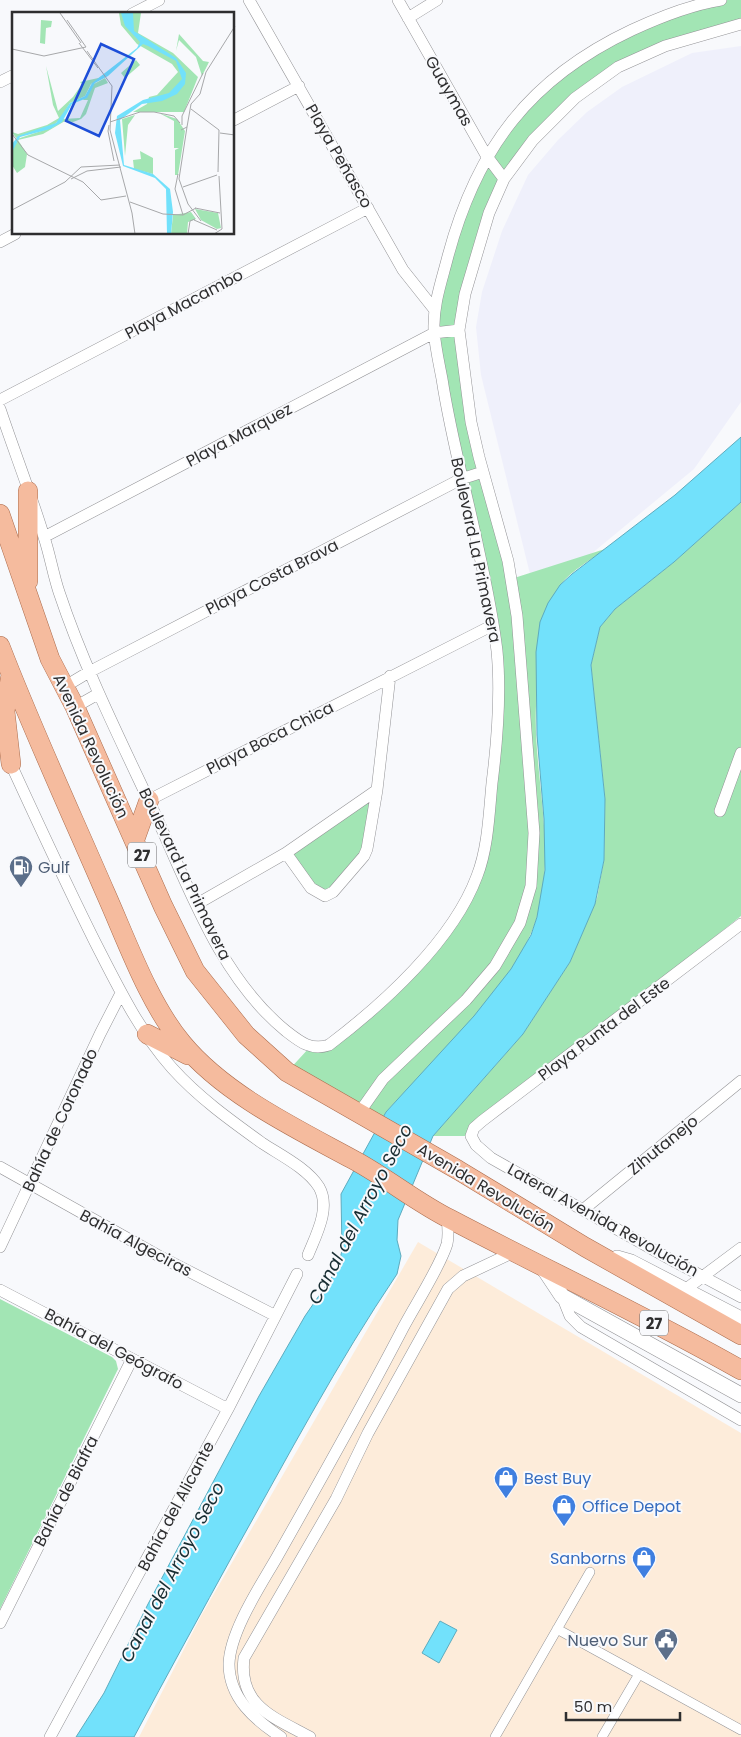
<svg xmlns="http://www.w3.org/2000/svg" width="741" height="1737" viewBox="0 0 741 1737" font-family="Poppins,sans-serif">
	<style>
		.commercial { fill: #fdecda }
		.built { fill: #eff0fb }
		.green { fill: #a2e5b4 }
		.water { fill: #72e1fb; stroke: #5eabbe }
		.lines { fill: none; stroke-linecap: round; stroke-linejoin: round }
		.pedestrian-casing { stroke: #939396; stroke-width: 10 }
		.minor-casing { stroke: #939396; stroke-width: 12 }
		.tertiary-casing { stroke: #939396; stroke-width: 16 }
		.primary-casing { stroke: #ab6c4d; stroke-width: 20 }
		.pedestrian { stroke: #fff; stroke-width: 9 }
		.minor { stroke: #fff; stroke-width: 11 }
		.tertiary { stroke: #fff; stroke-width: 15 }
		.primary { stroke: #f5bb9e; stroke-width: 19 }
		.labels { text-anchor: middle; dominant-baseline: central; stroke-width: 4; stroke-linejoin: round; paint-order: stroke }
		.shield { fill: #f8f9fc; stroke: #6b6b6c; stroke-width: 1 }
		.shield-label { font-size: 15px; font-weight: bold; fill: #2e2e2f }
		.street-label { font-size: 16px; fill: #2e2e2f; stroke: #f8f9fc }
		.service-label { font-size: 16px; fill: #4e5e75; stroke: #f8f9fc; text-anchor: start }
		.shop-label { font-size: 16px; fill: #366cbe; stroke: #f8f9fc; text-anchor: start }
		.water-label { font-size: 18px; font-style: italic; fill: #182d32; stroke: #f8f9fc }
		.inset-road { fill: none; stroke: #a7a8aa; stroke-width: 1 }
		.view { fill: #1d4ed8; fill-opacity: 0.15; stroke: #1d4ed8; stroke-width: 2.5 }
		.inset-edge { fill: none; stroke: #2e2e2f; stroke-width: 2.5 }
	</style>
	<rect width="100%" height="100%" fill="#f8f9fc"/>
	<!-- commercial -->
	<path class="commercial" d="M418,1242L741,1433V1737H139L201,1616Z"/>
	<!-- built -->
	<path class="built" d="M741,46V402L694,469L573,569L531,578L481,375L476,327L482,292L502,231L528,175L558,140L587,112L622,87L692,53Z"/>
	<!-- green -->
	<path class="green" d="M719,0H741V24L665,46L575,98L504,179L459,330L471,422L511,579L605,549C591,560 572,570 561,584C555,592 552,618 550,628C544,654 536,679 536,706C533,777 558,851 536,920C515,985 433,1061 386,1112L379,1125L287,1072L310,1047L319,1049L397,986L465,904L487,834L497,654L434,333L464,203L517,113L611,40Z
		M741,502V916L575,1048L471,1136H433L523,1034L570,962L597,898L604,860L605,799L591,665L600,627L615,609L674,562Z
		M377,790L367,849L325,896L286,853Z
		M0,1299L112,1357L116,1361L118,1369L0,1609Z"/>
	<!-- water -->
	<path class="water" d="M741,437V502L674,562L615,609L600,627L591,665L605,799L604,860L595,904L570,962L523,1034L433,1136L398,1220L397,1240L401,1256L397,1274C337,1363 287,1458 235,1551C201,1613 167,1675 134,1737H76L104,1693L148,1604L259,1396L305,1316L338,1268L342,1250L341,1194L386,1112L474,1016L511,969L531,935L537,917L545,870L544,819L537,735L536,652L540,622L548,603L560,585L572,574L675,495Z
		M440,1621L457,1630L439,1663L422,1653Z"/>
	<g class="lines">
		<!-- pedestrian casing -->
		<g class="pedestrian-casing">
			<path id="pedestrian" d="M557,1629L741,1730
				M495,1737L590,1572
				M602,1737L639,1674"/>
		</g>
		<!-- minor casing -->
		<g class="minor-casing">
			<path id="minor" d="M249,0L403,270L434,309
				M398,0L486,155L504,179
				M132,14L159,0
				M408,18L437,0
				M0,82L14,75
				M234,120L299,86
				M0,242L15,234
				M0,400L368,208
				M0,409C14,451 31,494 44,537C50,555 53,574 59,592C83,664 116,731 148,799C186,878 216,974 286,1031C300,1042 311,1051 329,1045C383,1004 453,941 477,876C488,848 489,814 492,783C497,743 501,692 497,651C493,618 486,584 479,552C467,494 451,438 442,379C439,363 435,346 434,330C433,304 442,280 448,256C477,148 530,78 632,30C660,17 690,5 721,0
				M44,537L434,333L459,330
				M64,687L89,672L461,479L483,472
				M75,707L98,694
				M9,760C37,821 65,882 95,942C117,985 139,1031 172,1068C198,1097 230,1120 262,1143C280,1155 307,1168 319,1187C331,1208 316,1235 308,1255
				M149,800L493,625
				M720,811L741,753
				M286,853L311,888L325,896L333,892L364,856L367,849L377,790L390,676
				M197,904L286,853L377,790
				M741,924L482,1121L474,1128L471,1136L476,1145L491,1158L668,1258L741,1297
				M359,1113L383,1079L466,1000L495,966L520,923L531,886L534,833L517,616L508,561L479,457L471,422L459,330L465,294L489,213L504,179L533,140L575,98L618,67L665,46L741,24
				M0,1167L159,1256L274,1315
				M584,1209L741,1081
				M0,1247L100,1034L121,993
				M686,1289L741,1248
				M0,1290L228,1409
				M562,1296L570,1316L581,1327L741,1420
				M0,1623L132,1359
				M50,1737L228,1409L297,1274
				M281,1737C255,1720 229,1698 229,1664C230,1631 261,1585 277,1557C320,1481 363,1405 403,1328C415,1305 440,1267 447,1244C449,1235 448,1227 447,1218
				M310,1737C275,1718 238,1706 244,1658L336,1499L368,1433L448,1289L463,1276L514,1252"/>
		</g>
		<!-- tertiary casing -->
		<g class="tertiary-casing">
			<path id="tertiary" d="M617,1258L631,1262L741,1319
				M542,1266L562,1296L741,1395"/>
		</g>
		<!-- primary casing -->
		<g class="primary-casing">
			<path id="primary" d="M0,514L50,659L75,707L163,906L195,971L246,1035L287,1072L458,1170L585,1247L741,1335
				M28,581V491
				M0,646C32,729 70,811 105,892C127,941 148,1002 182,1043C224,1094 295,1128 352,1159C386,1177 416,1202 450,1219C547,1270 646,1316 741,1370
				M11,764L5,711L11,674
				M135,839L149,800
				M147,1034L188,1055"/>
		</g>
		<!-- pedestrian -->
		<use href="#pedestrian" class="pedestrian"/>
		<!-- minor -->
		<use href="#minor" class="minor"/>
		<!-- tertiary -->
		<use href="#tertiary" class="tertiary"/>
		<!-- primary -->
		<use href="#primary" class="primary"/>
	</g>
	<!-- icons -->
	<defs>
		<g id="fuel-pin" transform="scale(1.25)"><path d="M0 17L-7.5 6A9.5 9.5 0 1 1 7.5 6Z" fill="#5c6f8a" stroke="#f8f9fc"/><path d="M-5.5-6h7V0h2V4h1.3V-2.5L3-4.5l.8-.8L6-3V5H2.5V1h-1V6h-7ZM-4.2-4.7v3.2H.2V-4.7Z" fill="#fff"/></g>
		<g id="shop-pin" transform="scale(1.25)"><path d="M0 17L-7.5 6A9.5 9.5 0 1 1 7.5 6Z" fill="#3f7fe0" stroke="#f8f9fc"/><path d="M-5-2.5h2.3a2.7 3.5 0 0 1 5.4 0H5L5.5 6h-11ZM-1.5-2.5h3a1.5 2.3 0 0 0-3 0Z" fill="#fff"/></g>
		<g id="civic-pin" transform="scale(1.25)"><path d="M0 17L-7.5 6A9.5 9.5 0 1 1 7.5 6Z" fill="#5c6f8a" stroke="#f8f9fc"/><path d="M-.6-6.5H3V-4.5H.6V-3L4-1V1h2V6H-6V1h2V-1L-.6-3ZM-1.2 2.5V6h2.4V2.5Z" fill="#fff"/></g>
	</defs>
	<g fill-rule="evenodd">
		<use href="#fuel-pin" x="21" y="867"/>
		<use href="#shop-pin" x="506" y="1478"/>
		<use href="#shop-pin" x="564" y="1506"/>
		<use href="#shop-pin" x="644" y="1558"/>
		<use href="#civic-pin" x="666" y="1640"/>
	</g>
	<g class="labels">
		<!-- shield labels -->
		<g class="shield">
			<rect x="128" y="842.5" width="28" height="25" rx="4"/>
			<rect x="640" y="1310.5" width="28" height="25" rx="4"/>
		</g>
		<g class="shield-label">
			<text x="142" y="855">27</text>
			<text x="654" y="1323">27</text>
		</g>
		<!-- street labels -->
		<g class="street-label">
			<text transform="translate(449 91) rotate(60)">Guaymas</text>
			<text transform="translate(339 156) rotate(60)">Playa Peñasco</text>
			<text transform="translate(184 304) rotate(-28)">Playa Macambo</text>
			<text transform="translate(239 435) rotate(-28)">Playa Marquez</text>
			<text transform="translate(476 550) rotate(78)">Boulevard La Primavera</text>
			<text transform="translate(272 577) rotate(-27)">Playa Costa Brava</text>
			<text transform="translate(270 738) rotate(-27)">Playa Boca Chica</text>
			<text transform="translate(91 746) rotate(65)">Avenida Revolución</text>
			<text transform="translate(185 874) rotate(64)">Boulevard La Primavera</text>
			<text transform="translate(604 1029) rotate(-37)">Playa Punta del Este</text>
			<text transform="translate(60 1120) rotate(-65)">Bahía de Coronado</text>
			<text transform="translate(663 1145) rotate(-39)">Zihutanejo</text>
			<text transform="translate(486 1188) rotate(31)">Avenida Revolución</text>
			<text transform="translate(603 1220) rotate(29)">Lateral Avenida Revolución</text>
			<text transform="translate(136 1243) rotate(28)">Bahía Algeciras</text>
			<text transform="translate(114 1349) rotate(28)">Bahía del Geógrafo</text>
			<text transform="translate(66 1491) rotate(-63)">Bahía de Biafra</text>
			<text transform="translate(176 1506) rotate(-62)">Bahía del Alicante</text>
		</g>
		<!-- service labels -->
		<g class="service-label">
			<text x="38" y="867">Gulf</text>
			<text x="648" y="1640" text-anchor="end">Nuevo Sur</text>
		</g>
		<!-- shop labels -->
		<g class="shop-label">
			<text x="524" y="1478">Best Buy</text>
			<text x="582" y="1506">Office Depot</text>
			<text x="626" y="1558" text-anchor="end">Sanborns</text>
		</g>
		<!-- water labels -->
		<g class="water-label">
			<text transform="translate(360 1214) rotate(-62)">Canal del Arroyo Seco</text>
			<text transform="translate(172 1572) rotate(-62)">Canal del Arroyo Seco</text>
		</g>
	</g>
	<!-- overview -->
	<g transform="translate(12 12)">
		<rect width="222" height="222" fill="#f8f9fc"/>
		<path d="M107,1H129L126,21L161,41L186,65L172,100H121L135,92L137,85L145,83L166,60L160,52L125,32L109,13ZM29,8L40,9L39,15L34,16L33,32L28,31ZM167,22L191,49L197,50L190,64L184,45L167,28L164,39ZM124,48L128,53L113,66L109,61ZM34,54L46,99L61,85L70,72L68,70L91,65L79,72L73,84L58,91L48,107L43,112L4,126L0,120L6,122L35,113L47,106L41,93ZM93,66L96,71L83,76L74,102L69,107L61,110L53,109L31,122L6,128L15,142L13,155L5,161L0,153V140L5,127L41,115L51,107L68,106L76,88H71L82,72ZM147,101L165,107L173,119L166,163H163V138L167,136H162V109ZM123,103L116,113L113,144L110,107ZM128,139L141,146V162L122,157L121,148L129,147ZM183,197L206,201L209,216L205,217L189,208ZM179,200L184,207L176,210L175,222H159L161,203Z" fill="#a2e5b4"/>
		<path d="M109,1H121L122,19L164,46L174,61L173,72L165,82L150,89L130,92L108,108L112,153L141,162L158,177L161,200L159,222H155L154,177L143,166L111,154L103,121L105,104L131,88L157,81L170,67L164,49L136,34L131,32L96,64L83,71L75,86L60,92L50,110L38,117L8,125L0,140V132L6,124L44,111L58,91L73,84L80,71L125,36L128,30L113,14Z" fill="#72e1fb"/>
		<path class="inset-road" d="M48,1L69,31M55,8L74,35M67,31L86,56M0,37L32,44L74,35M75,39L100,74L98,118L120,201L123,222M179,97L207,118L206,160M98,110L128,100H142L162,104L168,111M97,113L96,119L102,149M170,113V104L191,61M175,115L167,167L176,192L189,209M169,118L175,115L179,92L188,82L194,60L223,14M208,121L223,123M0,122L16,143L71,170L89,188L114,184M166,162L163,177L171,203M59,167L75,159L109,155M171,175L205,163M118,190L151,202L171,203L184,196M183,196L208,201M0,198L53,170L69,155L108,153M182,208L205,218M176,222L178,209L183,207M202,222L210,217L207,164"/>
		<path class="view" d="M89,32L122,47L87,124L54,109Z"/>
		<rect width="222" height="222" class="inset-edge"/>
	</g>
	<!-- scale -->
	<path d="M566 1712v8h114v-8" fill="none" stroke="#2e2e2f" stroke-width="2.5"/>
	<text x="574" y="1712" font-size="15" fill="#2e2e2f" stroke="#f8f9fc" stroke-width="4" paint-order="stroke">50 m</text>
</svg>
